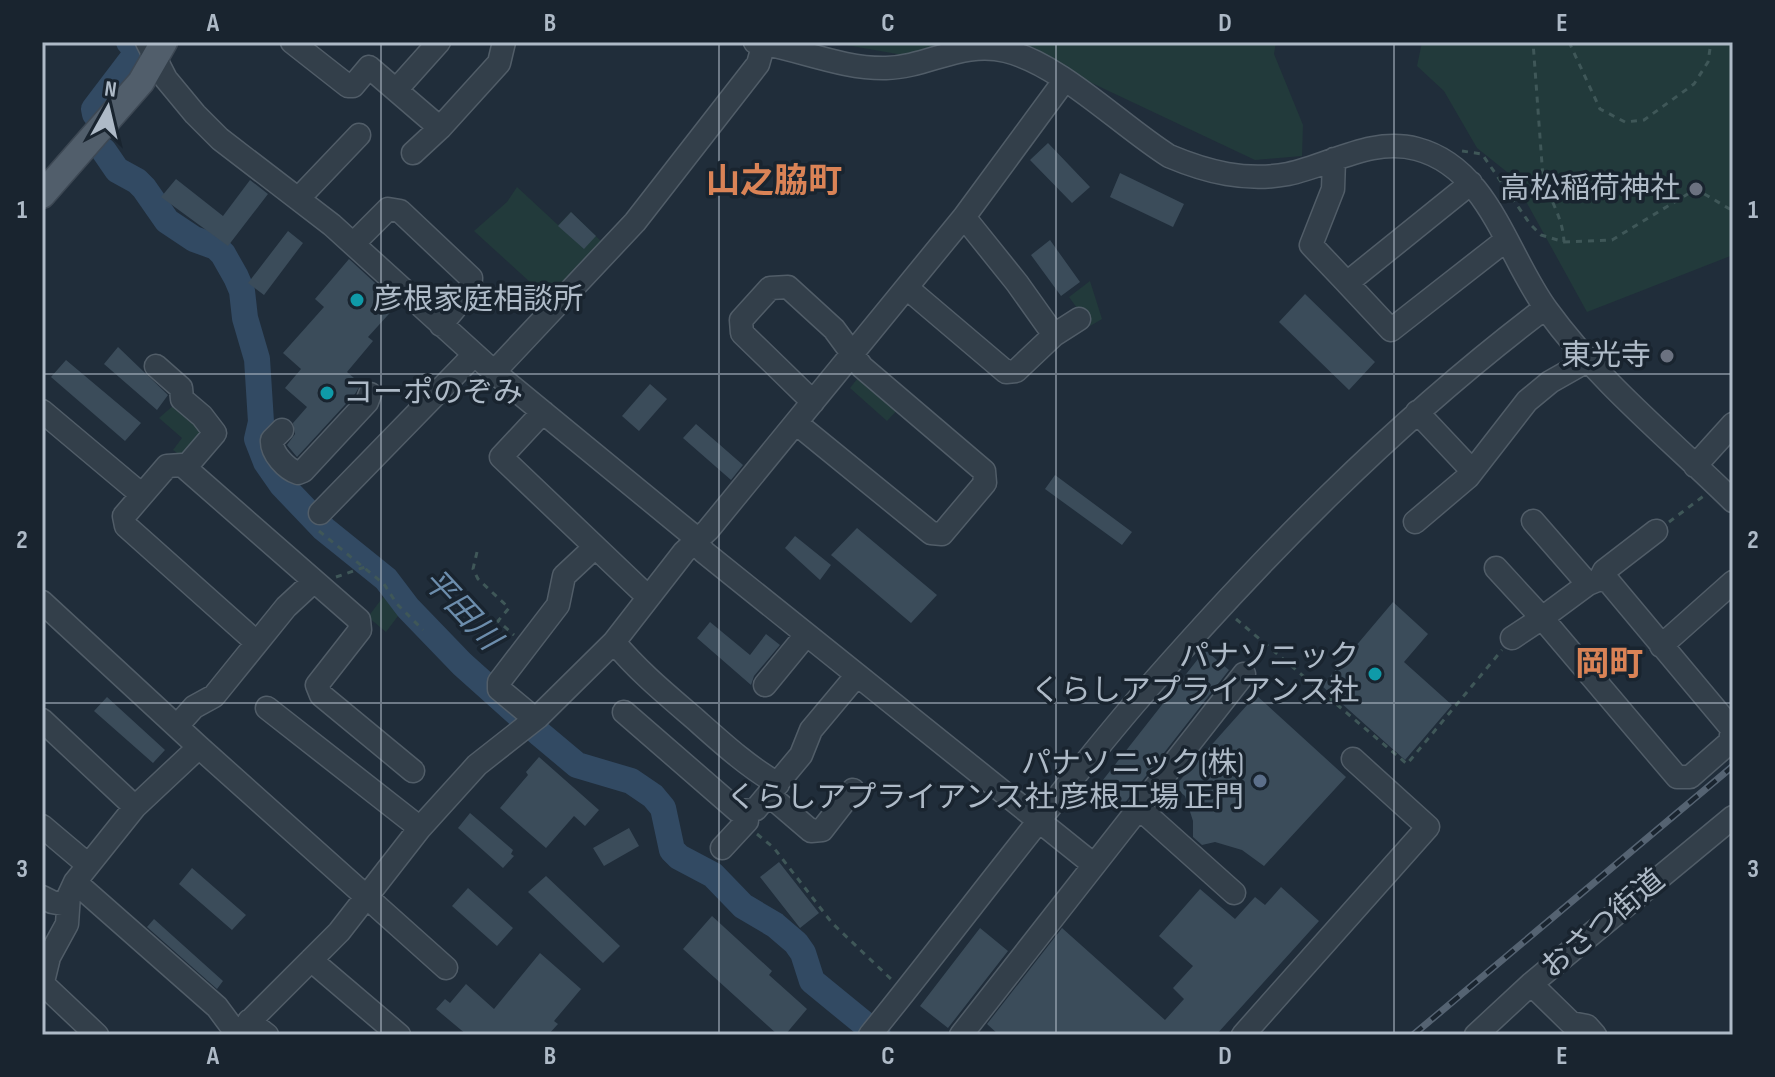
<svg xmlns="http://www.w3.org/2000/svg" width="1775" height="1077" viewBox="0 0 1775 1077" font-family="'Sofia Sans Condensed','Noto Sans JP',sans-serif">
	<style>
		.green { fill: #223a3b }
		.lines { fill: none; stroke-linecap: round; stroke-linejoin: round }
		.river { stroke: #324a63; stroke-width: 26 }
		.building { fill: #3b4c5a }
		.minor-casing { stroke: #515d68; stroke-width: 25 }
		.major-casing { stroke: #3d4854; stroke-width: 29 }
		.path { stroke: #3f5758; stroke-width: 3; stroke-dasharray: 6 6; stroke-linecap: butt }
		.minor { stroke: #333f4a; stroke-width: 22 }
		.major { stroke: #515e6b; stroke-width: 26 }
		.rail-casing { stroke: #556372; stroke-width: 7 }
		.rail { stroke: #19242f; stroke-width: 4; stroke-dasharray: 12; stroke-linecap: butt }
		.grid { fill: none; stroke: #aebac7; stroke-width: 2; stroke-opacity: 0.55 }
		.worship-dot { fill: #6b7280; stroke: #19242f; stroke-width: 3 }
		.culture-dot { fill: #0f9aa8; stroke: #19242f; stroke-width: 3 }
		.service-dot { fill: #5c6f8a; stroke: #19242f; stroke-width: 3 }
		.labels { text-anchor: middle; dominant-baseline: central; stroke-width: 7; stroke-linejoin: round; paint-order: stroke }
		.poi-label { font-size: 30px; fill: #aebac7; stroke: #19242f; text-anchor: end }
		.street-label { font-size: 30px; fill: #aebac7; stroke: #19242f }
		.water-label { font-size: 32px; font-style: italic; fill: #6c8dac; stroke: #19242f }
		.quarter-label { font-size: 34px; font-weight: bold; fill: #da8356; stroke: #19242f }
		.neatline { fill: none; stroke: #aebac7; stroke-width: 3 }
		.grid-label { font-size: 26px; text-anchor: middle; font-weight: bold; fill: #aebac7 }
	</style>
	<rect width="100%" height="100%" fill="#202d3a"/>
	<!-- green -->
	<path class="green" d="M829,42H977L903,55Z
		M1005,42H1276L1274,54L1303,125L1302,156L1255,160Z
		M1422,42H1733V255L1587,312L1512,176L1477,148L1444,91L1417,66Z
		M517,187L558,225L571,212L608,248L553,303L474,231L507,202Z
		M1090,281L1102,319L1090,326L1069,297Z
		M861,374L900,407L887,421L850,388Z
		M174,405L206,433L189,453H177L173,450L182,438L159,418Z
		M386,593L401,612L386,632L368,617Z"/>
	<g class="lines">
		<!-- river -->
		<path class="river" d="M95,114L94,109L135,55L136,50L129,42
			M104,151L117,170L137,181L144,188L167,221L194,239L216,247L223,254L236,277L242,291L245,318L257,359L261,422L257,439L266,462L282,485L324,529L386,579L408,608L462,664L540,734L577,765L631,781L653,796L663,808L672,850L679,857L713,875L743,906L775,925L796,943L803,953L812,981L878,1035"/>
	</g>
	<!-- building -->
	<path class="building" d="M1048,143L1090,187L1072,203L1030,160Z
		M1120,173L1184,204L1173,227L1110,197Z
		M176,179L223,216L250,180L268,194L228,246L161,197Z
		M571,212L596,236L584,249L558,226Z
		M288,231L303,243L264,295L248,283Z
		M1050,240L1080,282L1061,296L1031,255Z
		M349,259L398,304L368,337L373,341L347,372L361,384L355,394L297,457L287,445L295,434L293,423L307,407L285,388L301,369L283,353L324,307L315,299Z
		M1305,294L1375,362L1349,390L1279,322Z
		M118,347L168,395L157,410L104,364Z
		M66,360L141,423L125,441L51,377Z
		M650,384L667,399L639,431L622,416Z
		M696,424L743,465L731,480L683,438Z
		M1055,475L1132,532L1122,545L1045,489Z
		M857,528L937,595L911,623L831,555Z
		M795,536L831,565L820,580L785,548Z
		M1393,602L1428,634L1404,662L1452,705L1405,760L1322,686Z
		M710,622L750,655L766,634L780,645L754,676L751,685L697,638Z
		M1205,650L1229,670L1124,804L1099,785Z
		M1256,695L1346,777L1264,866L1242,850L1215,842L1202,845L1193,837V821L1185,796L1174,787Z
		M107,697L165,750L153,763L94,711Z
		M539,757L599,810L585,826L574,816L546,848L500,808L528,775L526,772Z
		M470,813L513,850L511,854L514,856L503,868L458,828Z
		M629,828L639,846L604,866L593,848Z
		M779,862L819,913L800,928L760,877Z
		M192,868L246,915L232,930L179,884Z
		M546,876L620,946L603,963L528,892Z
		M1281,887L1319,921L1216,1035H999L987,1024L1062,928L1165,1020L1184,999L1173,988L1193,966L1159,936L1200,889L1235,919L1255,897L1265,905Z
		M468,888L513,928L497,946L452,906Z
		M712,916L772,971L769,975L807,1009L785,1035H778L683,949Z
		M154,919L223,981L217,989L147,927Z
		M980,928L1008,951L948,1028L920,1006Z
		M540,953L581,989L554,1021L558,1024L548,1035H467L436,1009L445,999L450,1003L466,984L494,1009Z"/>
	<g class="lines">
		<!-- minor casing -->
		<g class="minor-casing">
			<path id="minor" d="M147,42L166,79L195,114L220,139L332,225L494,372L690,533L704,552L1094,865
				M292,42L348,86H353L369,67L440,128
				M755,42C799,49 842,69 886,68C928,67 963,40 1006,51C1060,64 1120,125 1169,156C1207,172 1246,182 1288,174C1331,165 1371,137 1417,149C1489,168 1507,256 1547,310C1600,383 1669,438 1733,501
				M396,90L439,42
				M413,153L440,128L499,63L504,42
				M1334,159L1333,189L1311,245L1347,283L1471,183
				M298,199L359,135
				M964,217L1017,283L1054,335
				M353,244L388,209L400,211L471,278L470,290L441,325
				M1347,283L1391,330L1506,240
				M907,288L1006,372L1016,371L1054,335L1079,319
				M156,366L181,388L182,399L202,416L215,433L185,468
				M494,372L635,222L758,64L764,43
				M42,411L142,495
				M543,412L501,457L648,597
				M1417,412L1465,463L1475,468
				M796,423L931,533L942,534L985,483L984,471L862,367L834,329L788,287L770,288L741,320L742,333L813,402
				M282,430L272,440C271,453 286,469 298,473L303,471L367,402L370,394
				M1695,466L1733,424
				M320,513L474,355
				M1533,521L1588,584
				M1415,522L1468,477L1527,401L1550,382L1587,361
				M1496,568L1542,618L1512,638
				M1600,579L1609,582L1732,729L1730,742L1690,777H1677L1542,618L1588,584Z
				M1600,579L1604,571L1656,531
				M42,602L199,747L446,968
				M614,642C638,671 666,694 695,719C722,743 747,766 778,784
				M257,643L126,526L124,516L167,466L182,465L359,620L360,630L317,685L321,695L413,771
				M1661,646L1733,582
				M765,685L806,635
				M267,708L420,828
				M624,712L738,811L756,809L801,755L811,730L857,675
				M535,719L499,689V682L558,605L564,576L595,547
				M42,720L135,807
				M177,726L194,707L214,696L286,607L313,582
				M199,747L135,807L75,882L217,1007L237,1034
				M769,795L811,831L822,830L853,790
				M1139,808L1234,893
				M42,826L87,864
				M722,848L747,821V811
				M42,897L52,902L68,905
				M311,960L399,1035
				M43,984L97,1035
				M1531,984L1571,1023L1587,1026L1595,1035
				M42,986L49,957L67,924L69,895L75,882
				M249,1021L267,1035
				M236,1035L339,932L420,828L477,765L538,717L614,642L684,552L708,530L964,217L1064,81
				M870,1035C959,925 1043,811 1135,703C1260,559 1393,423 1545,308
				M961,1035L1244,674
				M1243,1035L1428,827L1353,759
				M1476,1035L1531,984L1733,817"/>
		</g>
		<!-- major casing -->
		<g class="major-casing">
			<path id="major" d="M42,195L141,82L164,42"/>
		</g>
		<!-- path -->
		<path class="path" d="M1569,42L1600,109L1625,122L1644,120L1694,84L1708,62L1711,42
			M1462,151L1482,154L1530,224L1541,235L1564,242C1563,218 1550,200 1543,178L1533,42
			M1564,242L1612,240L1696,189L1733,211
			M1669,522L1705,495
			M319,531L384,584L397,604L423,630
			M477,552L473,569L478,579L509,608L498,621L514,635
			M336,577L365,567
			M1236,619L1407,764L1502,650
			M757,834L774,848L832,923L892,980"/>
		<!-- minor -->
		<use href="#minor" class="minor"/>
		<!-- major -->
		<use href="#major" class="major"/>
		<!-- rail casing -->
		<g class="rail-casing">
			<path id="rail" d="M1413,1035L1733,766"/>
		</g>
		<!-- rail -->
		<use href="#rail" class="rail"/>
	</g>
	<!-- grid -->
	<path class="grid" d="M381,42V1035M719,42V1035M1056,42V1035M1394,42V1035M42,374H1733M42,703H1733"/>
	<!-- markers -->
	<g class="worship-dot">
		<circle cx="1696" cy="189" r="8"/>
		<circle cx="1667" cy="356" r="8"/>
	</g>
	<g class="culture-dot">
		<circle cx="357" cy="300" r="8"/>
		<circle cx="327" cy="393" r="8"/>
		<circle cx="1375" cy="674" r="8"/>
	</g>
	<circle class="service-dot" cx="1260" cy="781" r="8"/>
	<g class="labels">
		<!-- poi labels -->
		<g class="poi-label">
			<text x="1680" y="189">高松稲荷神社</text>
			<text x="373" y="300" text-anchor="start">彦根家庭相談所</text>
			<text x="1651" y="356">東光寺</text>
			<text x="343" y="393" text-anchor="start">コーポのぞみ</text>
			<text x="1359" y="657">パナソニック<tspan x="1359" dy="34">くらしアプライアンス社</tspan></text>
			<text x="1244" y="764">パナソニック(株)<tspan x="1244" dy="34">くらしアプライアンス社 彦根工場 正門</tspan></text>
		</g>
		<!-- street labels -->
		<g class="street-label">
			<text transform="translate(1603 924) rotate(-40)">おさつ街道</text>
		</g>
		<!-- water labels -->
		<g class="water-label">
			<text transform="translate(461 610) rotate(47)">平田川</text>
		</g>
		<!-- quarter labels -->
		<g class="quarter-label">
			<text x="774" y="181">山之脇町</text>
			<text x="1609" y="664">岡町</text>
		</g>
	</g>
	<!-- border -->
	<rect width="1775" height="1077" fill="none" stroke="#19242f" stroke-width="88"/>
	<!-- north arrow -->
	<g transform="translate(108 108) rotate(8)" stroke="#19242f" stroke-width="6" paint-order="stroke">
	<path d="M0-6L14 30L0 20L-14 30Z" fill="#aebac7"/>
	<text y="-12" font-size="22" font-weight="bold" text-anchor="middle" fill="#aebac7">N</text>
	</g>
	<rect x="44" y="44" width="1687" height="989" class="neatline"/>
	<g class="grid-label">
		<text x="213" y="31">A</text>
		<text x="550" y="31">B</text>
		<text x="888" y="31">C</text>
		<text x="1225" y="31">D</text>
		<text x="1562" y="31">E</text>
		<text x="22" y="218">1</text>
		<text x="1753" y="218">1</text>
		<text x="22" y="548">2</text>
		<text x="1753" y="548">2</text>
		<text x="22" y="877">3</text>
		<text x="1753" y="877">3</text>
		<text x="213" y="1064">A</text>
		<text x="550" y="1064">B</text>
		<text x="888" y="1064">C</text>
		<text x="1225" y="1064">D</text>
		<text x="1562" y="1064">E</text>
	</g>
</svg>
